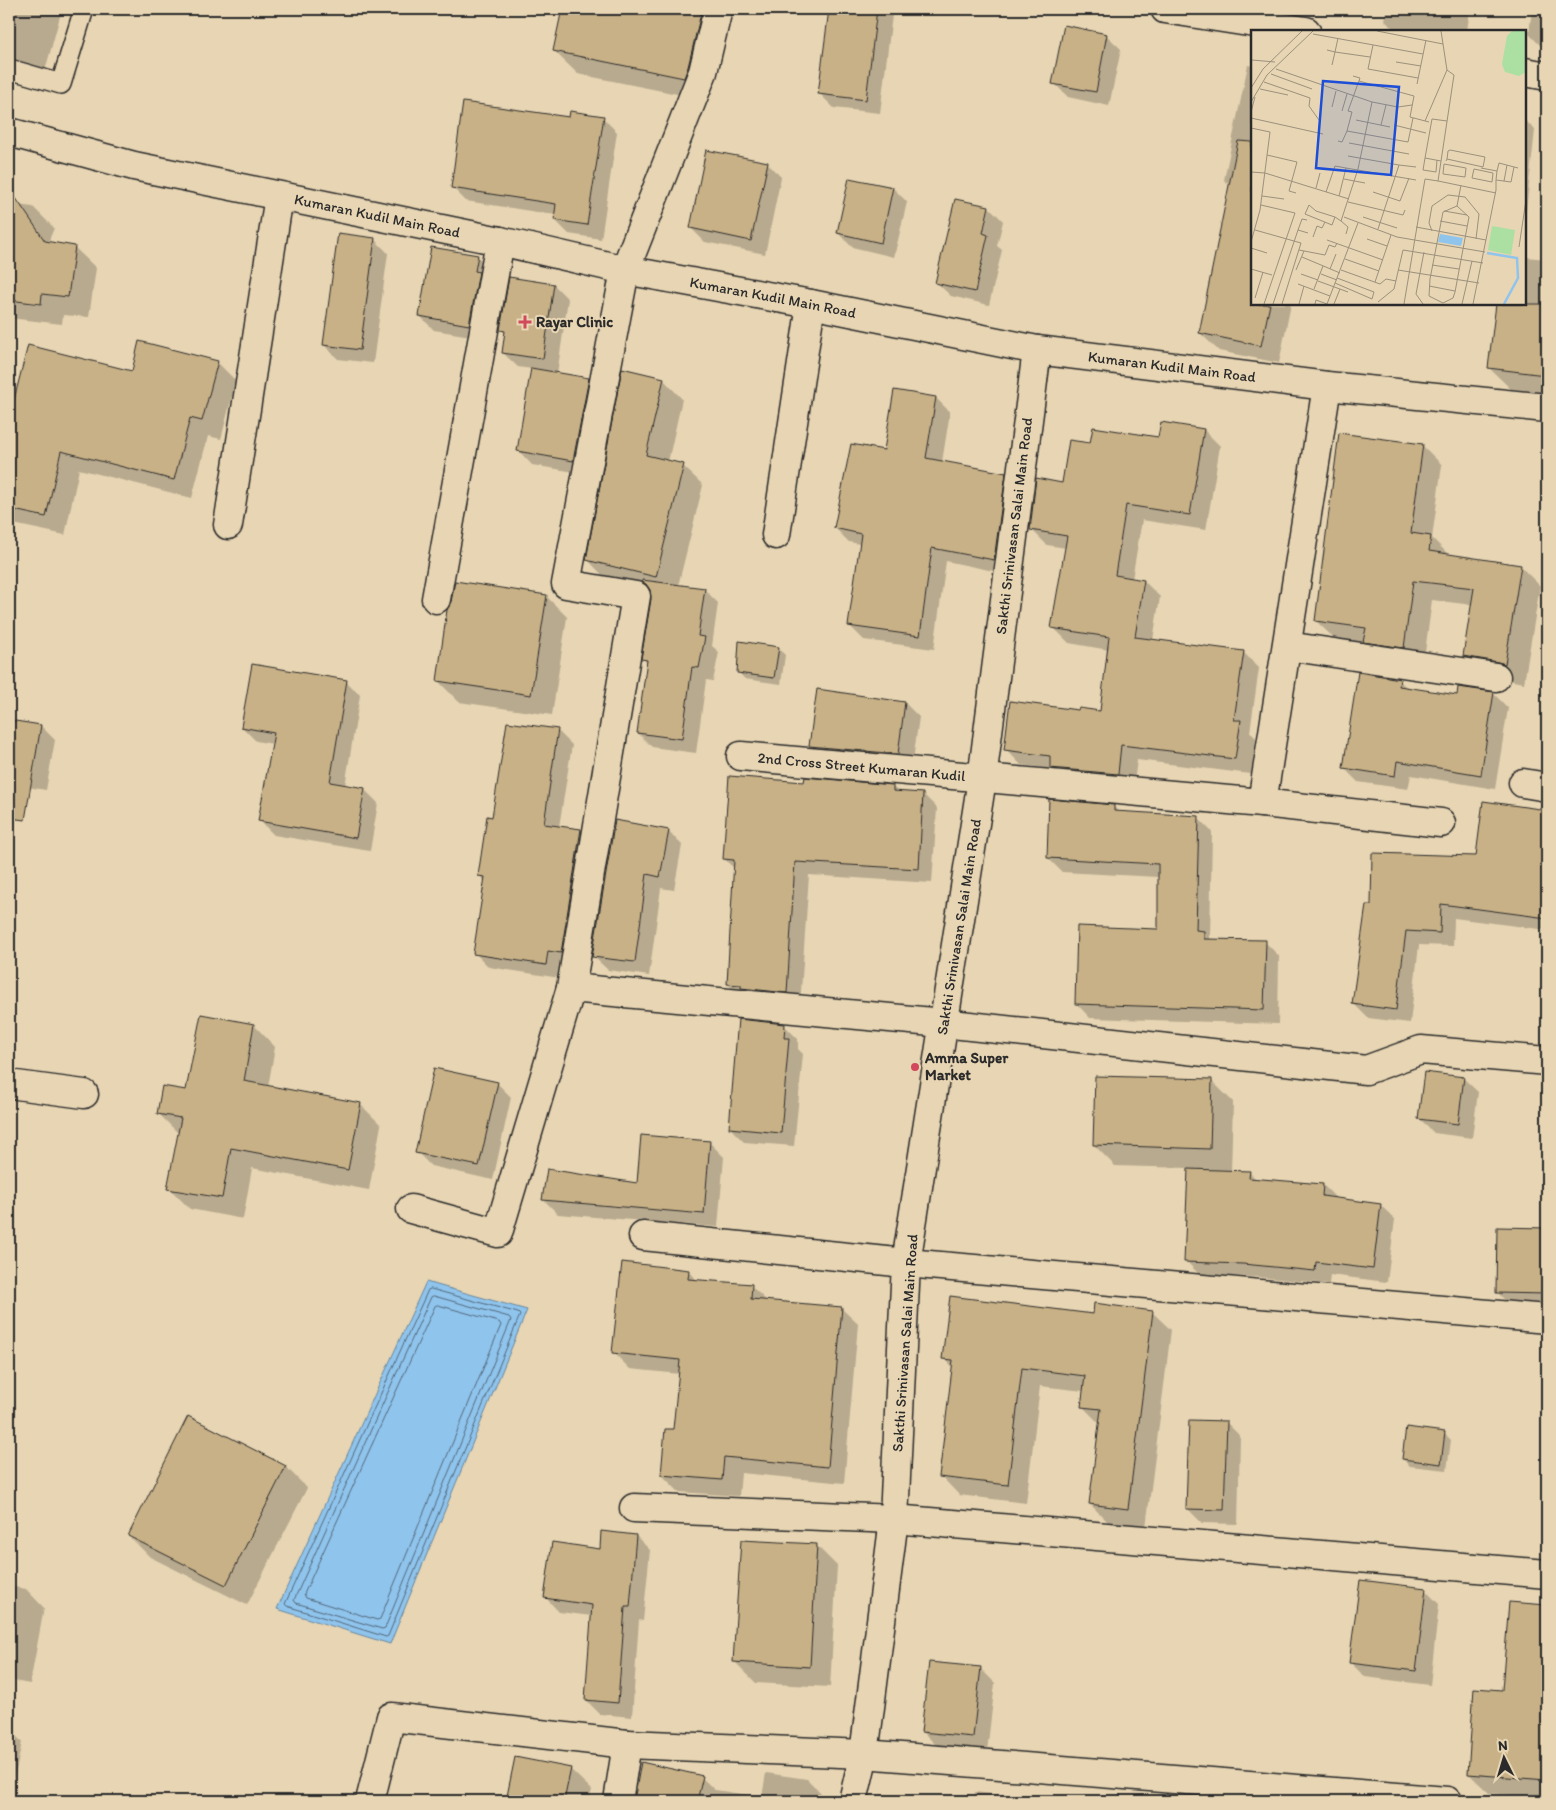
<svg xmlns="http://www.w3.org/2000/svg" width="1556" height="1810" viewBox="0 0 1556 1810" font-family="Itim,sans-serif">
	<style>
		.water { fill: #8fc4ed; stroke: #67879f }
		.shadow { fill: #0003 }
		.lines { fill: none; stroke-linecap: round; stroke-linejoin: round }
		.shore { stroke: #536879; stroke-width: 1 }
		.building { fill: #c8b186; stroke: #2b2b2b }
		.lane-casing { stroke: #2b2b2b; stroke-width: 22 }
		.street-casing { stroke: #2b2b2b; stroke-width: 31 }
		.secondary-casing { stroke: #2b2b2b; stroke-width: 31 }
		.lane { stroke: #e7d5b3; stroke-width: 19 }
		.street { stroke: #e7d5b3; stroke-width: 28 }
		.secondary { stroke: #e7d5b3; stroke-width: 28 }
		.poi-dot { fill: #d1495b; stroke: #e7d5b3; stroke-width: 2 }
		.labels { text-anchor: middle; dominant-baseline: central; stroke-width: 4; stroke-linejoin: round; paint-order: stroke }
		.street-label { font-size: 15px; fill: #2b2b2b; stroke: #e7d5b3 }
		.poi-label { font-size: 15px; font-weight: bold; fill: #2b2b2b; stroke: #e7d5b3; text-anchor: start }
		.inset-river { fill: none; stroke: #8fc4ed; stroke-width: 2.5 }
		.inset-road { fill: none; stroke: #9c917d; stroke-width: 1 }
		.view { fill: #1d4ed8; fill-opacity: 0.15; stroke: #1d4ed8; stroke-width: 2.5 }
		.inset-edge { fill: none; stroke: #2b2b2b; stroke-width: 2.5 }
	</style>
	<rect width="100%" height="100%" fill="#e7d5b3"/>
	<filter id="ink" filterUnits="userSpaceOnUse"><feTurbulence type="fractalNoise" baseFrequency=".02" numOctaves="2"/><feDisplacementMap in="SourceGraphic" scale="10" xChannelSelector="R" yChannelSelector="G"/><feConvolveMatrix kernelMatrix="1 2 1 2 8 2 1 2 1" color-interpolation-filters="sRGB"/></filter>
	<g filter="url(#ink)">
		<!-- water -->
		<path class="water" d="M426,1282L527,1310L390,1644L277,1609Z"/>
		<!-- shadow -->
		<path class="shadow" d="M9,9H62L43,78L9,69Z
			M563,9H722L725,28L711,91L707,100L578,74L554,51Z
			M830,9H886L892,15L880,113L834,108L820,94Z
			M1387,9H1470L1467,31H1396L1385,21Z
			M1532,9H1547V49L1543,48L1529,34Z
			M1106,35L1121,49L1109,106L1068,97L1054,83Z
			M1248,65L1252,66V304H1291L1279,363L1219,351L1200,333L1230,186L1224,180Z
			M570,118H603L617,132L601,239L569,234L555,220L556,215L466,201L452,187Z
			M1525,120L1535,130L1525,220Z
			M767,163L781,177L765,254L705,242L691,228Z
			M850,179L893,188L907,202L894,257L852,247L838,233Z
			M9,204L33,207L54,228L49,240L52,244L74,247L96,268L89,317L63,315L62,324L9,318Z
			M989,207L1003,221L997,246L1002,250L989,305L951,296L936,282Z
			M374,239L388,253L373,363L338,359L324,345Z
			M477,256L492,270L483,338L434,330L420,316Z
			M1525,257L1547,259V393L1511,389L1489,368L1497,304H1525Z
			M554,285L568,299L557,374L588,379L602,393L587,474L532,465L518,450L532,369L518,367L503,353L506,334L501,329Z
			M29,347L133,373L217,362L236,381L221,439L208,436L192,498L79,469L65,535L9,523V424Z
			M663,379L682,399L668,462L683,466L703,485L678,586L704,589L718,603L712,646L719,652L713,681L706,680L696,753L652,747L638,733L647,663L643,658L653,598L652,590L607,580L588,560Z
			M936,398L950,412L942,462L1005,474L1019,488L1008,574L946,561L934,649L864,640L850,626L860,544L849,542L835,528L885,451Z
			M1204,430L1220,446L1206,530L1142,520L1132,579L1144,581L1160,597L1153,640L1243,652L1259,668L1250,732L1256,738L1251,774L1137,760L1133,790L1067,784L1053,769L1021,765L1006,749L1080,712H1101L1109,650L1069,643L1053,627L1066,548L1047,545L1031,529L1091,445L1159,439Z
			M1422,445L1442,465L1432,538L1449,555L1520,566L1540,586L1524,683L1484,676L1464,656L1473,605L1432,600L1423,667L1336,640L1316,621Z
			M546,596L567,617L552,715L459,702L438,681Z
			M778,648L785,655L781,684L745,679L738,672Z
			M1399,680L1408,689L1458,696L1459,689L1494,694L1508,708L1495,789L1411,775L1408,789L1358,782L1344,768Z
			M346,681L360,695L345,786L364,789L378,803L370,851L274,835L260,821L273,744L256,741L242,727Z
			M905,703L919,717L912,768L825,760L811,746Z
			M9,721L41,726L55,740L46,790L9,784Z
			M558,731L572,745L559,827L581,830L595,845L560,978L489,967L475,953L485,882L479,875L493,818Z
			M893,787L899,793L923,794L937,808L932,883L809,875L800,1006L742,998L728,984L735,869L724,859Z
			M1114,807L1120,813L1198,818L1212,832L1210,938L1212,940L1265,942L1279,956L1278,1024L1090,1018L1076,1003L1159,930V877L1062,872L1048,858Z
			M1545,816H1547V930L1454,918L1453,946L1419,945L1410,1023L1368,1018L1354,1004L1372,906L1478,857Z
			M668,831L682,845L674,890L661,888L649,976L608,970L593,956Z
			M202,1015L254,1025L275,1047L268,1087L360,1104L381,1125L369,1190L252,1168L243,1219L190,1209L169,1188L179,1134L158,1113L187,1091Z
			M784,1025L798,1039V1049L803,1054L794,1146L744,1142L730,1128Z
			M1463,1078L1478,1092L1472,1138L1434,1133L1420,1119Z
			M1211,1080L1233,1102L1231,1172H1249L1256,1179L1323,1185L1337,1199L1380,1205L1395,1219L1387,1282L1330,1275L1329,1284L1258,1277L1200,1275L1186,1261L1189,1168L1115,1166L1094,1145Z
			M497,1083L511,1097L493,1180L431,1166L417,1152Z
			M709,1142L724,1157L718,1227L558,1214L544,1200L638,1184Z
			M1499,1228L1547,1229V1307L1511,1306L1497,1292Z
			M688,1271L698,1281L751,1286L768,1302L841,1308L858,1324L844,1483L741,1473L739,1496L679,1492L662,1475L675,1431L680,1374L630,1369L614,1353Z
			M1152,1312L1171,1330L1146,1527L1108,1522L1090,1504L1100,1424L1082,1406L1084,1391L1040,1386L1026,1503L959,1495L941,1476L954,1368L944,1358Z
			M1226,1422L1240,1436L1238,1524L1202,1523L1188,1509Z
			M1444,1433L1451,1440L1447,1470L1410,1466L1403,1459Z
			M286,1467L307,1488L247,1605L150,1557L129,1536Z
			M636,1536L650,1550L643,1621L639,1620L632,1717L600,1714L586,1700L592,1616L559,1612L545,1597L601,1550Z
			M816,1545L837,1566L830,1687L756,1683L735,1662Z
			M9,1586L26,1589L44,1608L30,1684L9,1680Z
			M1425,1590L1439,1604L1430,1685L1365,1677L1351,1663Z
			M1510,1604L1547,1606V1798L1489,1793L1469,1774L1504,1691Z
			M981,1669L995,1683L987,1751L936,1745L922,1731Z
			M9,1729L22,1742L10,1800H9Z
			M516,1758L570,1769L592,1790L589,1801H507Z
			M642,1763L702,1778L715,1790L762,1797L766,1773L807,1779L821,1793L820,1801H635Z
			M975,1792L1040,1800L1042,1801H974Z"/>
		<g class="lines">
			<!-- shore -->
			<path class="shore" d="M431,1289L518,1313L520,1315L388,1636L386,1637L287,1606L285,1604L428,1290Z
				M434,1296L509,1317L511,1320L385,1628L382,1629L296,1603L294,1600L431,1297Z
				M438,1305L499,1322L501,1325L380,1619L377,1620L306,1598L304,1594L435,1306Z"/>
		</g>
		<!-- building -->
		<path class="building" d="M562,9H702L688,67L684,78L553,51Z
			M829,9H877L866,100L818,94Z
			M1064,25L1107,34L1096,92L1052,84Z
			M463,102L569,117L570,111L604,116L587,225L554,220L556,204L451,188Z
			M1238,141L1252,142V304H1270L1261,346L1199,333Z
			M706,150L768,162L751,241L690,228Z
			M849,178L893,187L881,243L837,233Z
			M9,188L45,241L75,246L68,297L42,294L41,304L9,300Z
			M955,199L989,206L983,233L988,235L975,292L935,283Z
			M338,233L375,238L360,350L323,345Z
			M431,247L478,255L475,271L479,272L469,325L419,316Z
			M509,277L554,284L543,359L502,353L505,331L500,330Z
			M1496,304H1547V352L1545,375L1488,368Z
			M139,341L218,361L202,421L190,418L174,480L61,451L46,517L9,509V419L28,345L132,371Z
			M531,368L589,378L573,461L517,451Z
			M622,368L664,378L646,455L684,464L656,577L586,560Z
			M894,390L936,397L926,458L1006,473L994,560L932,548L920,636L848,626L861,534L834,528L851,444L884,450Z
			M1161,422L1204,429L1190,515L1126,505L1115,575L1144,580L1135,637L1244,651L1234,720H1241L1235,759L1121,745L1118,774L1050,768V756L1004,750L1010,701L1078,710L1079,708L1100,711L1109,637L1051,628L1067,536L1030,530L1036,478L1062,483L1069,440L1090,443L1093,427L1158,437Z
			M1339,433L1423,444L1411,533L1431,536L1429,551L1521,565L1505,664L1498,662L1463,656L1474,588L1413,581L1404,648L1363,642L1366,628L1315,621Z
			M642,580L705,588L698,636L705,637L699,668L692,667L682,739L637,733L647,660L641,659L651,599L650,590L646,584L642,582Z
			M455,581L547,595L531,695L437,681L447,610L451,602Z
			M739,641L779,647L774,678L737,673Z
			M252,664L347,680L330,782L365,788L356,838L258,821L274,733L241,727Z
			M1358,672L1400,679L1399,686L1457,695L1458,687L1494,692L1481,775L1397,761L1395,776L1343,768Z
			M817,689L905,702L898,754L809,746Z
			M9,720L41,725L25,820L9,818Z
			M507,722L558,729L544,824L581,829L561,953L548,951L546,965L473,954L485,877L478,876L487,816L492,817Z
			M729,776L804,782L805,777L893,785V791L923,793L919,869L795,862L787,993L741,988V985L727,984L734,860L723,859Z
			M1049,799L1114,805V811L1199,816L1196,930L1204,931V939L1266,940L1264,1010L1075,1004L1077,926L1158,929V864L1047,858Z
			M1483,801L1547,810V918L1441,904L1440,933L1406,931L1396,1010L1352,1004L1366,905H1371L1372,853L1476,856Z
			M615,820L669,830L660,877L647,874L635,962L592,957Z
			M201,1014L254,1024L244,1081L361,1103L348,1170L231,1148L222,1198L167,1189L181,1118L157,1114L162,1086L186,1090Z
			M738,1019L785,1024L784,1038H789L781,1133L729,1128Z
			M434,1068L498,1082L479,1166L415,1153Z
			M1424,1072L1464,1077L1458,1124L1418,1119Z
			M1095,1076L1212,1079L1210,1149L1093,1145Z
			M641,1135L710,1141L704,1214L542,1200L547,1169L637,1183Z
			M1188,1169L1250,1171L1249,1178L1323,1184L1322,1196L1381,1204L1373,1269L1316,1262L1315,1271L1243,1264L1184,1262Z
			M1497,1227L1547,1228V1294L1496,1293Z
			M622,1262L689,1270L688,1279L752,1284L751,1299L842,1307L828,1467L724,1457L722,1480L661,1475L665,1429H673L680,1360L612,1353Z
			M950,1296L1093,1314L1094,1303L1153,1311L1128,1509L1089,1504L1101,1409L1081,1407L1085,1376L1022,1368L1008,1485L939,1477L953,1360L942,1359Z
			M188,1416L286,1466L226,1585L128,1536Z
			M1189,1420L1227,1421L1224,1510L1186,1509Z
			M1406,1427L1445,1432L1441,1464L1402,1459Z
			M601,1531L636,1535L630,1607H625L618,1703L585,1700L592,1605L544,1598L552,1542L600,1549Z
			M741,1540L817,1544L810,1667L733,1662Z
			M1360,1580L1426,1588L1416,1671L1349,1663Z
			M1509,1602L1547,1605V1780L1468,1774L1474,1688L1502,1690Z
			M929,1662L981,1667L973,1737L921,1732Z
			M515,1757L571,1768L564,1801H506Z
			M641,1762L703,1776L697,1801H634Z"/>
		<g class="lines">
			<!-- lane casing -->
			<g class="lane-casing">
				<path id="lane" d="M9,69L61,84L84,9"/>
			</g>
			<!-- street casing -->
			<g class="street-casing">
				<g id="street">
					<path d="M1165,9L1306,31"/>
					<path d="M1525,72L1547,76"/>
					<path id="s1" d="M1037,350L1327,386L1547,408"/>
					<path d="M228,525L279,196"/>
					<path d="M776,535L811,304"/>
					<path d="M436,599L500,241"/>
					<path d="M1287,646L1496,677"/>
					<path id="s2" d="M741,756L1262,803L1441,823"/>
					<path d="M1523,783L1547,787"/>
					<path d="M1262,803L1327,386"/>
					<path d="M571,988L636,596L566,584L625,270L703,72L718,9"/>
					<path d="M9,1084L84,1094"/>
					<path d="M411,1209L498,1233L571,988L943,1023L1366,1070L1421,1050L1547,1061"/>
					<path d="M643,1236L906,1263L1547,1319"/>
					<path d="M634,1508L894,1519L1547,1574"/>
					<path d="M627,1744L864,1754L1447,1801"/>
					<path d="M370,1801L391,1717L627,1744L618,1801"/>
				</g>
			</g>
			<!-- secondary casing -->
			<g class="secondary-casing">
				<g id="secondary">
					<path id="s3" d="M9,132L134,166L500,241L625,270L811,304L1037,350L982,779L906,1263L894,1519L864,1754L853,1801"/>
				</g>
			</g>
			<!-- lane -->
			<use href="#lane" class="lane"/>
			<!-- street -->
			<use href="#street" class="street"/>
			<!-- secondary -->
			<use href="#secondary" class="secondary"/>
		</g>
	</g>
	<!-- markers -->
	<g class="poi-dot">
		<path d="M522.5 314.5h5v5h5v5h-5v5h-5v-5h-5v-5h5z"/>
		<circle cx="915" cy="1067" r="5"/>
	</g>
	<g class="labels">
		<!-- street labels -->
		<g class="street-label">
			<text stroke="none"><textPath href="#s3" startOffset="378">Kumaran Kudil Main Road</textPath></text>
			<text stroke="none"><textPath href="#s3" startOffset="782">Kumaran Kudil Main Road</textPath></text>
			<text stroke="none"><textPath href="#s1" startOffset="136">Kumaran Kudil Main Road</textPath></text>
			<text transform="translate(1014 526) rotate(-83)">Sakthi Srinivasan Salai Main Road</text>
			<text stroke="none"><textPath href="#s2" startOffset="121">2nd Cross Street Kumaran Kudil</textPath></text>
			<text transform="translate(959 927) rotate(-81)">Sakthi Srinivasan Salai Main Road</text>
			<text transform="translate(905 1343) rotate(-86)">Sakthi Srinivasan Salai Main Road</text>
		</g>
		<!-- poi labels -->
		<g class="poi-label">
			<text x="536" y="322">Rayar Clinic</text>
			<text x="925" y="1058">Amma Super<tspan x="925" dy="17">Market</tspan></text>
		</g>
	</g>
	<!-- overview -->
	<g transform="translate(1251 30)">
		<rect width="275" height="275" fill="#e7d5b3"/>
		<path d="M261,1H275V42L268,46L254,42L251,34L256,6ZM241,196L264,200L260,225L237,220Z" fill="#ace0a2"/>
		<path d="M189,204L212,208L210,216L187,212Z" fill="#8fc4ed"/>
		<path class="inset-river" d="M236,223L266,228L267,248L253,274"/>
		<path class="inset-road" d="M126,1L192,14M62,4L172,24M87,8L84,22L119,27M122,15L117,39L167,48M76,20L84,22L81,35M1,30L24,32M145,32L170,36M25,39L121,72L147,77L161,75M20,44L61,59M108,51L163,66L159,87L178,92M13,52L59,68L58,76L68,90M166,54L175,10M0,58L12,39L51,1M9,59L37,65M0,72L16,45L62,1M81,77L85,61M91,81L96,64M0,82L4,67M0,88L72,104M105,90L139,97M174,91L196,40M130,95L135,75M143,95L175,103M0,98L19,102L9,180L0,212M96,101L101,82L97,81L109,48L102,46M87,111L91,112L96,101L157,112L162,88M98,113L158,124M16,125L46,132L38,161L45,163M97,126L148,135M174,128L172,140L185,142L186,130M190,131L174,128L181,89L196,91M195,131L196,129L197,121L199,120L234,127L232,137L196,129M193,134L215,138L214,147L192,144ZM95,138L165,150M230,138L246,141L248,133L267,138M223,139L242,143L241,152L221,148ZM246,141L245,150L260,152L263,137M0,142L14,143L98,169M93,149L114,153M187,151L245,163M253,151L256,135M65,158L69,143M75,162L84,136L95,138L88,166M122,162L149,171L158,148M11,166L33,169M97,172L152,185L154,180M10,175L44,183L13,274M206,176L218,187L204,262L202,268L192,273L178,266L179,249L192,182L206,176L210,155M193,181L216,185M84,187L81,195L54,184L58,175L65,181L84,187L90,191L107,139L121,72M93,187L146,207L234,222M112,187L146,198M90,191L97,197L95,204M189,191L216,196M165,197L235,210M127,199L148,135L165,137M4,200L50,213L31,274M47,200L51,189L56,190M181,201L178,193L181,176L197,165L214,167L228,184L225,209M62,207L66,196L71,198L74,192M116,209L136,216M76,210L132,230M268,217L275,170M0,218L16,223M48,220L74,225L78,215L84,217L86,213M51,227L89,243M94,229L128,241M181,235L208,239M0,239L21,245M79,239L85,224M45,240L53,221M90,240L129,254L135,249L145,251M147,240L228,253M50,244L67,250M70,244L86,250M67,251L97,262M124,252L140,205M84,253L121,269L123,262L86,248M47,254L79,266M178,256L204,261M63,259L72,236M4,268L12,242M127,272L143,259L152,220L232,233M22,274L47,200L57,203M48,274L53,256M64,274L65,270L76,274M76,274L107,193M83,274L89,259M153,274L174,149L187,151L203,45L196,40L190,1M172,274L165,264L173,222M211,274L221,231M222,274L245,160V150"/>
		<path class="view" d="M72,51L148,57L140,145L65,138Z"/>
		<rect width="275" height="275" class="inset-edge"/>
	</g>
	<!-- margin -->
	<rect width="1556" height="1810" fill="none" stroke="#e7d5b3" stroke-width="30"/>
	<rect x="15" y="15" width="1526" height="1780" fill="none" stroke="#2b2b2b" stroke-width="2" filter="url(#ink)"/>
	<!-- north arrow -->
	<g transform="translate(1504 1758) rotate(355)" stroke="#e7d5b3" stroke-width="4" paint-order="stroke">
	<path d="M0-4L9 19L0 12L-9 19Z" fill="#2b2b2b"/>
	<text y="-8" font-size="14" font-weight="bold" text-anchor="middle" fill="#2b2b2b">N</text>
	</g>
</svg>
